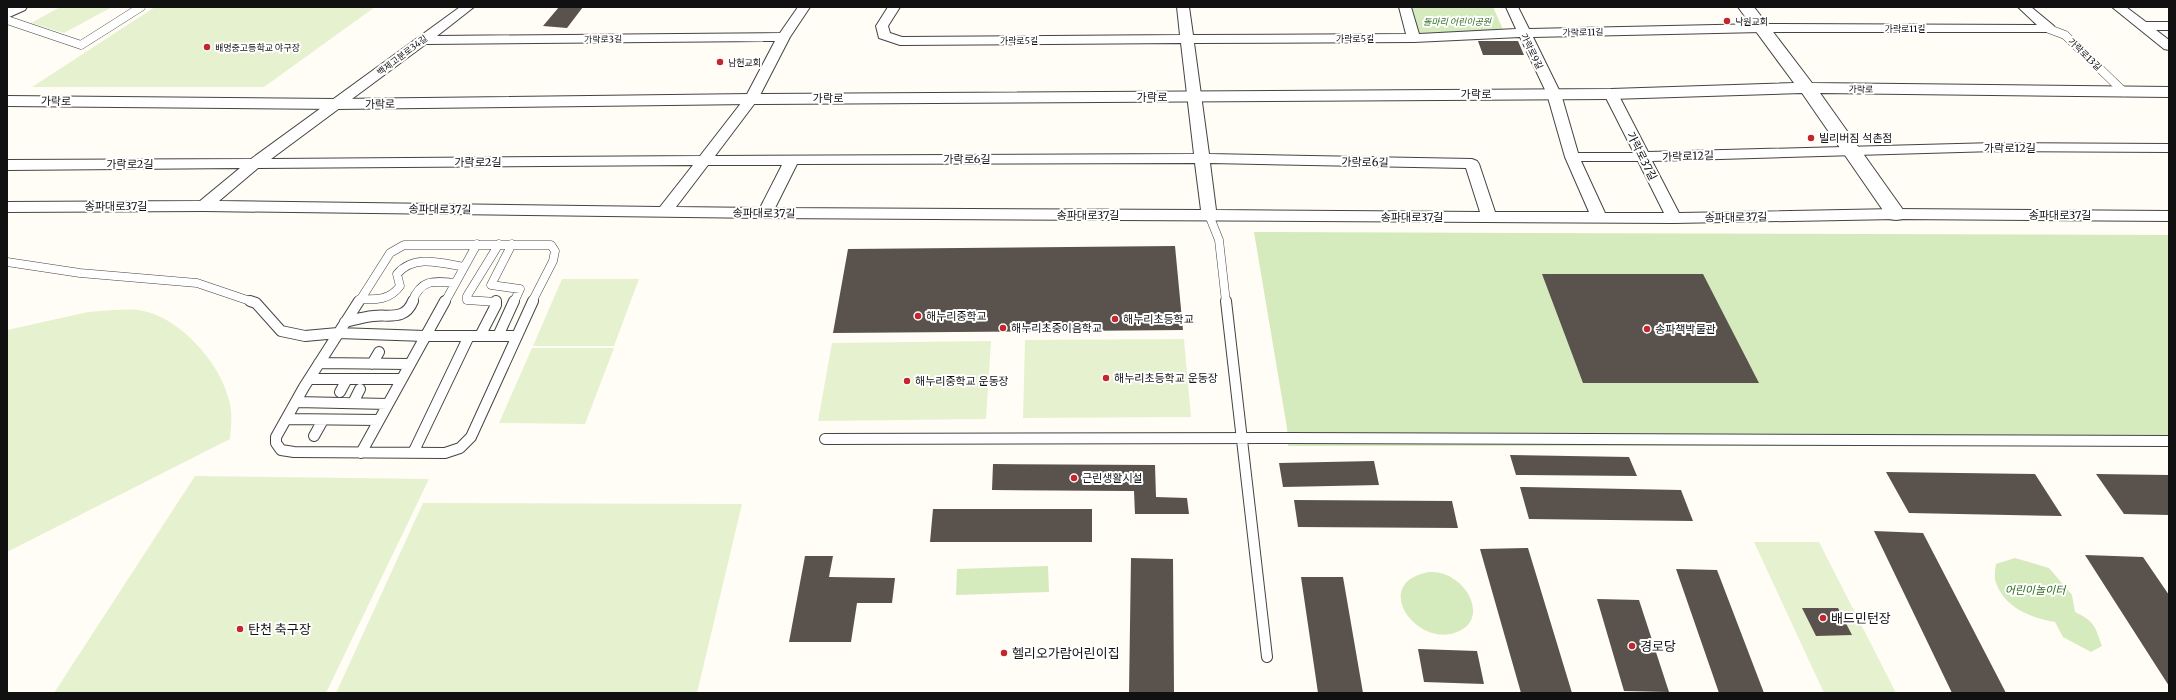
<svg xmlns="http://www.w3.org/2000/svg" width="2176" height="700" viewBox="0 0 2176 700" font-family="Merriweather,'Noto Sans KR',serif">
	<style>
		.green { fill: #d5ebbd }
		.pitch { fill: #e6f2cf }
		.building { fill: #5a524d }
		.lines { fill: none; stroke-linecap: round; stroke-linejoin: round }
		.service-far1-casing { stroke: #444; stroke-width: 9 }
		.service-casing { stroke: #444; stroke-width: 12 }
		.minor-casing { stroke: #444; stroke-width: 2 }
		.tertiary-casing { stroke: #444; stroke-width: 2 }
		.service-far1 { stroke: #fff; stroke-width: 8 }
		.service { stroke: #fff; stroke-width: 10 }
		.minor { fill: #fff; fill-rule: evenodd }
		.tertiary { fill: #fff; fill-rule: evenodd }
		.poi-dot { fill: #c4262e; stroke: #fff; stroke-width: 1.5 }
		.labels { text-anchor: middle; dominant-baseline: central; stroke-width: 4; stroke-linejoin: round; paint-order: stroke }
		.far-park-label { font-size: 9px; font-style: italic; fill: #2f6b1f; stroke: #fff }
		.far-poi-label { font-size: 9px; fill: #111; stroke: #fff; text-anchor: start }
		.far-street-label { font-size: 9px; fill: #111; stroke: #fff }
		.street-label { font-size: 11px; fill: #111; stroke: #fff }
		.poi-label { font-size: 11px; fill: #111; stroke: #fff; text-anchor: start }
		.park-label { font-size: 11px; font-style: italic; fill: #2f6b1f; stroke: #fff }
		.near-poi-label { font-size: 13px; fill: #111; stroke: #fff; text-anchor: start }
	</style>
	<rect width="100%" height="100%" fill="#fffdf5"/>
	<!-- green -->
	<path class="green" d="M1409,7H1493L1505,34L1417,35Z
		M1254,232L2169,235V446H1288L1287,428Z
		M2015,558L2049,568L2072,595L2075,612C2094,621 2095,626 2102,646L2091,652L2063,637L2055,622C2031,618 2005,608 1996,583C1994,578 1995,570 1996,564Z
		M1048,566L1049,592L956,595L957,569Z
		M1429,572C1437,572 1445,573 1452,578C1472,589 1485,621 1457,632C1417,649 1369,583 1429,572Z"/>
	<!-- pitch -->
	<path class="pitch" d="M60,7H112L64,33L31,23Z
		M155,7H375L264,87H32Z
		M562,279H639L614,346H533Z
		M113,310C121,310 130,309 138,310C178,315 220,362 229,400C233,413 231,426 230,439L7,552V330L88,312Z
		M1184,339L1191,417L1023,418L1025,340Z
		M991,341L986,419L818,421L832,343Z
		M532,348H614L585,424L499,423Z
		M195,476L429,479L326,693H54Z
		M423,503L742,504L697,693H336Z
		M1754,542H1819L1896,693H1824Z"/>
	<!-- building -->
	<path class="building" d="M559,7H583L567,28L543,26Z
		M1478,41H1518L1524,55H1483Z
		M1175,246L1183,330L833,333L848,249Z
		M1542,274H1703L1759,383H1583Z
		M1510,455L1629,457L1637,476L1516,475Z
		M1374,461L1379,485L1283,487L1279,463Z
		M993,464L1155,465L1156,497L1187,498L1189,514H1135L1134,491L992,490Z
		M1886,472L2035,474L2062,516L1909,513Z
		M2096,474L2169,475V515L2124,514Z
		M1520,487L1681,490L1693,521L1529,519Z
		M1294,500L1452,501L1458,528L1298,527Z
		M933,509H1092V542H930Z
		M1874,531L1923,533L2006,693H1952Z
		M1528,548L1572,693H1521L1480,549Z
		M2085,555L2143,557L2169,595V686Z
		M805,556H833L829,577L895,578L892,603H857L851,642H789Z
		M1131,558L1173,559L1174,693H1129Z
		M1676,569L1717,570L1764,693H1719Z
		M1301,577H1343L1363,693H1318Z
		M1597,599L1639,600L1669,692L1624,691Z
		M1802,608H1838L1852,635L1816,636Z
		M1418,649L1477,651L1484,684L1424,682Z"/>
	<g class="lines">
		<!-- service-far1 casing -->
		<g class="service-far1-casing">
			<path id="service-far1" d="M7,20L81,45L141,7
				M2049,29L2065,35L2124,92
				M1209,215L1219,240L1226,302
				M512,244L491,285L520,289L514,302
				M7,262L80,273L197,283L253,302
				M360,299C376,300 390,300 400,286L397,274C414,254 441,263 464,267
				M359,302L390,253L404,245H551L555,251L553,261L532,302
				M412,302C421,279 433,281 455,283
				M445,302L477,244
				M496,302L467,300V296L499,244"/>
		</g>
		<!-- service casing -->
		<g class="service-casing">
			<path id="service" d="M250,301L256,303L281,331L305,336L338,333L425,336H516
				M359,301L304,387L276,437V443L281,450L294,452L445,453L460,448L471,437L533,301
				M1226,301L1267,657
				M345,322C354,320 363,317 373,316C389,314 405,321 413,301
				M480,336L496,305V301
				M498,336L514,301
				M319,363L409,364
				M372,364L379,352
				M309,379H402
				M340,392L347,379
				M296,402L388,404
				M353,403L360,389
				M286,419L379,420
				M314,436L323,420
				M825,439L1287,438L2169,441
				M361,453L445,301
				M413,453L469,336"/>
		</g>
		<!-- minor casing -->
		<g class="minor-casing">
			<path id="minor" d="M460,7H474L437,36L780,33L798,7H810L790,37L758,99L715,156L1194,154L1181,43L900,45L879,38L876,26L888,7H900L888,26L890,33L902,37L1180,35L1177,7H1189L1193,35L1406,34L1399,7H1411L1419,34L1516,29L1506,7H1518L1529,29L1762,24L2037,25L2018,7H2031L2054,26L2055,29L2054,32H1762L1533,37L1561,94L1578,153H1634L1604,94L1611,90L1618,94L1648,152L1995,143L2169,144V152L1995,151L1652,161L1679,213L1896,209L2169,211V221L1896,219L1674,223L765,218L204,211L7,212V202L200,201L240,168L7,170V160L251,159ZM1520,37L1547,94L1565,157L1589,212H1495L1479,164L1477,161L1472,159L1209,154L1194,43L1414,42ZM775,41L745,98L700,156L271,159L426,44ZM1581,161H1638L1664,213H1605ZM1195,163L1201,210L775,208L797,164ZM1210,163L1466,168L1480,212L1216,210ZM693,165L660,207L219,201L258,168ZM708,165H782L760,208L676,207Z
				M2112,7H2126L2146,22H2169V30H2156L2169,40V50L2164,49Z"/>
		</g>
		<!-- tertiary casing -->
		<g class="tertiary-casing">
			<path id="tertiary" d="M7,7H27L25,10L7,18Z
				M1738,7H1754L1812,83L2169,87V97L1820,93L1906,214L1903,219L1896,220L1889,219L1802,93L1611,99L751,104L336,109L7,106V96L336,99L751,94L1611,89L1794,83Z"/>
		</g>
		<!-- service-far1 -->
		<use href="#service-far1" class="service-far1"/>
		<!-- service -->
		<use href="#service" class="service"/>
		<!-- minor -->
		<use href="#minor" class="minor"/>
		<!-- tertiary -->
		<use href="#tertiary" class="tertiary"/>
	</g>
	<!-- markers -->
	<g class="poi-dot">
		<circle cx="1727" cy="21" r="4"/>
		<circle cx="207" cy="47" r="4"/>
		<circle cx="720" cy="62" r="4"/>
		<circle cx="1811" cy="138" r="4"/>
		<circle cx="918" cy="316" r="4"/>
		<circle cx="1115" cy="319" r="4"/>
		<circle cx="1003" cy="328" r="4"/>
		<circle cx="1647" cy="329" r="4"/>
		<circle cx="1106" cy="378" r="4"/>
		<circle cx="907" cy="381" r="4"/>
		<circle cx="1074" cy="478" r="4"/>
		<circle cx="1823" cy="618" r="4"/>
		<circle cx="240" cy="629" r="4"/>
		<circle cx="1632" cy="646" r="4"/>
		<circle cx="1004" cy="653" r="4"/>
	</g>
	<g class="labels">
		<!-- far-park labels -->
		<g class="far-park-label">
			<text x="1457" y="21">돌마리 어린이공원</text>
		</g>
		<!-- far-poi labels -->
		<g class="far-poi-label">
			<text x="1735" y="21">낙원교회</text>
			<text x="215" y="47">배명중고등학교 야구장</text>
			<text x="728" y="62">남현교회</text>
		</g>
		<!-- far-street labels -->
		<g class="far-street-label">
			<text x="1905" y="28">가락로11길</text>
			<text transform="translate(1583 32) rotate(-1)">가락로11길</text>
			<text x="1355" y="38">가락로5길</text>
			<text transform="translate(603 39) rotate(-1)">가락로3길</text>
			<text x="1019" y="40">가락로5길</text>
			<text transform="translate(1532 51) rotate(64)">가락로9길</text>
			<text transform="translate(2085 54) rotate(44)">가락로13길</text>
			<text transform="translate(402 55) rotate(-37)">백제고분로34길</text>
			<text transform="translate(1861 89) rotate(1)">가락로</text>
		</g>
		<!-- street labels -->
		<g class="street-label">
			<text x="1476" y="94">가락로</text>
			<text x="1152" y="97">가락로</text>
			<text x="828" y="98">가락로</text>
			<text transform="translate(56 101) rotate(1)">가락로</text>
			<text transform="translate(380 104) rotate(-1)">가락로</text>
			<text x="2010" y="148">가락로12길</text>
			<text transform="translate(1642 156) rotate(63)">가락로37길</text>
			<text transform="translate(1688 156) rotate(-2)">가락로12길</text>
			<text x="967" y="159">가락로6길</text>
			<text x="478" y="162">가락로2길</text>
			<text transform="translate(1365 162) rotate(1)">가락로6길</text>
			<text x="130" y="164">가락로2길</text>
			<text x="116" y="206">송파대로37길</text>
			<text transform="translate(440 209) rotate(1)">송파대로37길</text>
			<text transform="translate(764 213) rotate(1)">송파대로37길</text>
			<text x="1088" y="215">송파대로37길</text>
			<text x="2060" y="215">송파대로37길</text>
			<text x="1412" y="217">송파대로37길</text>
			<text transform="translate(1736 217) rotate(-1)">송파대로37길</text>
		</g>
		<!-- poi labels -->
		<g class="poi-label">
			<text x="1819" y="138">빌리버짐 석촌점</text>
			<text x="926" y="316">해누리중학교</text>
			<text x="1123" y="319">해누리초등학교</text>
			<text x="1011" y="328">해누리초중이음학교</text>
			<text x="1655" y="329">송파책박물관</text>
			<text x="1114" y="378">해누리초등학교 운동장</text>
			<text x="915" y="381">해누리중학교 운동장</text>
			<text x="1082" y="478">근린생활시설</text>
		</g>
		<!-- park labels -->
		<g class="park-label">
			<text x="2035" y="590">어린이놀이터</text>
		</g>
		<!-- near-poi labels -->
		<g class="near-poi-label">
			<text x="1831" y="618">배드민턴장</text>
			<text x="248" y="629">탄천 축구장</text>
			<text x="1640" y="646">경로당</text>
			<text x="1012" y="653">헬리오가람어린이집</text>
		</g>
	</g>
	<!-- border -->
	<rect width="2176" height="700" fill="none" stroke="#111111" stroke-width="16"/>
</svg>
